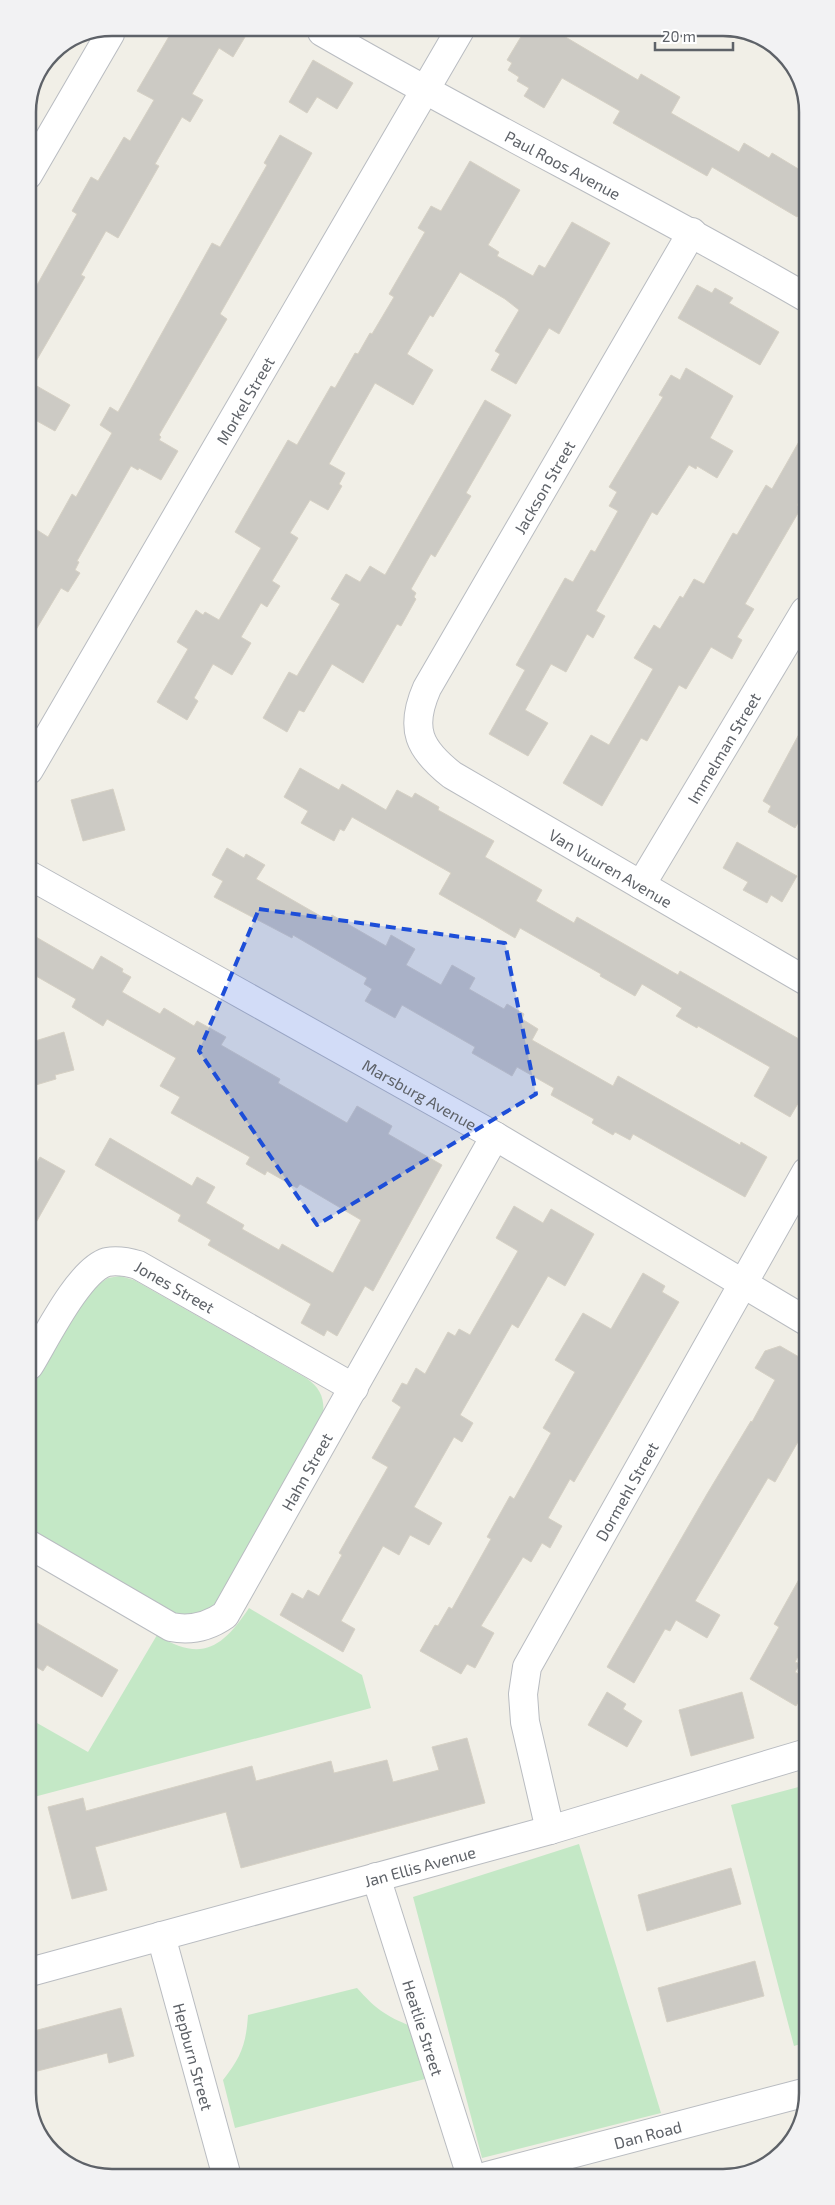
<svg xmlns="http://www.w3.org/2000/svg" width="835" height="2205" viewBox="0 0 835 2205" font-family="'Exo 2',sans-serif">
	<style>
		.green { fill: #c4e8c6 }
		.building { fill: #cccac4; stroke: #d6d1c5 }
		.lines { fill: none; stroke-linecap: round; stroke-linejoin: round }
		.minor-casing { stroke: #b9bcc1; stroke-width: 30 }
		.minor { stroke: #fff; stroke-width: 28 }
		.marked { fill: #1d4ed8; fill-opacity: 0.2; stroke: #1d4ed8; stroke-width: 4; stroke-dasharray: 10 6; stroke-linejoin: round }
		.labels { text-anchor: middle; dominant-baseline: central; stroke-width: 4.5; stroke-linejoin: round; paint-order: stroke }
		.street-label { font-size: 16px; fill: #5e6268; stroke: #fff }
		.rim { fill: none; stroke: #5e6268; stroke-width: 2.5 }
	</style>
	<rect width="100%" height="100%" fill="#f1efe7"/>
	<!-- green -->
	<path class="green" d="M120,1276L134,1280L306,1378C321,1388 325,1399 323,1417L220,1600C196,1619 189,1620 161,1607L30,1530L29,1390L87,1292L108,1278Z
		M249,1608L362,1675L371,1708L30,1798V1719L88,1752L157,1635C202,1663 223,1647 249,1608Z
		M806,1785L807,2042L794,2046L731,1805Z
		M579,1844L661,2113L482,2158L413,1897Z
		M357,1988C375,2008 385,2016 411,2026L425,2079L235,2128L223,2080C241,2057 246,2045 248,2015Z"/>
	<!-- building -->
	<path class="building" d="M552,29L638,80L641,74L680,97L671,113L739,152L744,143L769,158L772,153L805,173V205L797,217L712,167L707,176L613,123L620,111L562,78L544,108L524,96L529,88L517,81L519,77L508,70L512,63L507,60L525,30Z
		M248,32L233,57L219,48L192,94L203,100L190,122L182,117L155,164L159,166L118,238L106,231L81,275L85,277L28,375V301L77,214L72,211L91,177L98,181L124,137L130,141L154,100L137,91L171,33Z
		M313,60L353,83L337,109L317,97L307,113L289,102Z
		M280,135L312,153L220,314L227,319L159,435L161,437L159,440L178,451L161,480L139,468L138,470L131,466L77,561L79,562L75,570L80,573L68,592L61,588L28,643V546L37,530L48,537L72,494L76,497L112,433L100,425L110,407L118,412L212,243L220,247L267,165L264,163Z
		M470,161L520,190L488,245L499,252L497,256L533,276L539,265L545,268L572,222L610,243L559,334L549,328L516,384L491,370L500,354L495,351L519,310L505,299L460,272L433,317L430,315L407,354L433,370L413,405L375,383L329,464L345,473L339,484L342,486L328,510L310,500L290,533L298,538L272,581L280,586L267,607L261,603L241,637L251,643L232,675L213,664L194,698L198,701L187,720L157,702L188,649L177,642L196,610L203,615L205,612L219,620L261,548L235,532L288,440L297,445L331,386L335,388L355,353L358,354L370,333L372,334L394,297L389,294L425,232L418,228L431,206L441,211Z
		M697,285L712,293L715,288L733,298L729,303L779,332L760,365L678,318Z
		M686,368L733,396L710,438L733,451L717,478L697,466L696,469L689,465L657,515L652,512L596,611L605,616L593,638L587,634L566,672L551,664L525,710L548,723L528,756L489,734L525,670L516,665L565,578L573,582L591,550L595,552L618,511L609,506L617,492L609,487L663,397L659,395L671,375L680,380Z
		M28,381L70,405L55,431L28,416Z
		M485,400L511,415L466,493L471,496L435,557L431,554L411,589L416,593L414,597L416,599L401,626L397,624L363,683L332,664L304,712L299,710L287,732L263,718L289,672L297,676L340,604L331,599L346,574L360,582L370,566L385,575Z
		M805,431V494L797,505L801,508L745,604L754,609L737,637L742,640L732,659L711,647L686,689L679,685L647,741L641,738L602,806L563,783L591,735L609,745L653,669L634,658L654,625L660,629L680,596L683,598L694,579L704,584L733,533L737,535L766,485L772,489Z
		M805,723L806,809L795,828L768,812L771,806L763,801Z
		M300,768L339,790L342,784L386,810L397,790L412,798L415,793L439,807L438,810L494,841L485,857L542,890L536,901L574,923L577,917L678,975L680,971L806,1043V1090L790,1117L754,1096L770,1067L698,1026L697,1028L676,1016L682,1008L642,984L635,996L600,976L601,974L520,928L515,938L483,919L439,894L451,873L352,817L344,831L340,829L334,841L301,823L308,811L284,797Z
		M113,789L125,830L83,841L71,800Z
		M737,842L797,876L782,902L771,895L767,903L743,890L748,882L723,868Z
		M227,848L244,858L246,854L265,865L256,879L329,921L332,915L386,946L391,935L415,949L406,965L441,985L452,965L475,978L469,989L504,1009L507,1004L524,1014L522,1019L538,1029L532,1040L613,1086L618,1076L740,1145L741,1142L767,1157L745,1197L633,1134L630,1140L615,1132L613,1135L592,1123L594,1119L551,1095L554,1088L517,1067L512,1076L472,1053L475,1047L402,1005L395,1018L365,1001L372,989L364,984L367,978L293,935L292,938L214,897L223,881L212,875Z
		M29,933L93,970L101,956L123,969L122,972L131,977L122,992L160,1014L164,1008L194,1026L197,1021L226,1037L221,1045L280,1079L278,1083L347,1123L357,1106L392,1126L388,1134L442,1165L373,1291L365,1286L337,1336L327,1330L324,1336L301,1323L311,1304L208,1245L211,1240L178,1221L181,1215L95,1165L110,1138L192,1186L197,1177L215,1187L206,1203L244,1225L242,1229L279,1250L282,1244L333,1273L361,1220L300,1184L297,1188L267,1171L265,1175L246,1164L250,1157L171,1113L180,1097L160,1086L176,1058L107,1019L103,1026L72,1007L76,999L29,972Z
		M64,1032L74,1070L55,1075L56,1079L29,1087V1055L36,1053L32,1042Z
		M40,1157L65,1171L29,1235V1176Z
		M514,1206L543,1223L551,1209L594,1234L565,1286L548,1276L518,1328L512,1324L460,1415L473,1423L462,1442L454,1437L414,1507L442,1523L429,1545L410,1535L399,1555L383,1546L341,1621L355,1629L343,1652L280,1615L292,1593L303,1599L308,1590L319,1596L342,1555L339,1553L388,1467L372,1458L401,1407L392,1401L402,1383L407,1385L416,1368L425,1374L448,1332L455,1336L459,1329L470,1335L518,1251L496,1238Z
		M643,1273L665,1286L662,1292L679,1302L574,1482L570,1479L548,1518L562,1526L550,1548L542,1543L531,1562L523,1557L481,1626L494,1633L475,1668L467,1664L461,1674L420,1651L435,1625L438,1626L449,1607L452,1609L491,1539L487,1537L510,1496L514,1499L551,1433L543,1428L575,1372L555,1360L583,1313L611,1329Z
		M780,1346L806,1361L807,1426L775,1482L768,1478L695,1601L720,1615L707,1638L676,1620L670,1631L665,1629L634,1683L607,1667L707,1494L751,1421L752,1422L775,1380L755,1368L765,1351Z
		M807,1565V1640L795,1662L800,1664L795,1672L807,1679V1687L796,1706L750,1679L779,1627L774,1624Z
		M30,1619L118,1670L102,1697L47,1665L43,1671L30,1663Z
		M607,1692L626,1704L623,1709L642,1721L627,1747L588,1725Z
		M742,1692L754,1738L691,1756L679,1710Z
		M467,1738L485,1803L241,1868L226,1812L95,1847L107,1890L72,1899L48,1807L83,1798L86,1811L252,1766L256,1781L331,1761L334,1773L387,1760L393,1782L439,1770L432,1747Z
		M731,1868L741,1904L647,1931L638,1895Z
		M755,1961L764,1996L667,2022L658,1988Z
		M121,2008L134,2056L109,2063L107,2053L30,2073V2032Z"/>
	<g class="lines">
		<!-- minor casing -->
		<g class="minor-casing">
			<g id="minor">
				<path id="s1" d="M322,32C481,124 646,205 805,297"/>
				<path d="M28,175L110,34"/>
				<path id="s2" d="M692,232L427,688C409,729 419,749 452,775L806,981"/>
				<path id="s3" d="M29,770L460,30"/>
				<path id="s4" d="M29,875L495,1136L806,1321"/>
				<path id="s5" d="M641,885L805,611"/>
				<path id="s6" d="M29,1366C45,1340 79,1270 107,1262C118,1260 128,1262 138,1265L354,1388"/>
				<path id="s7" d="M30,1545L171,1627C191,1631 208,1627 225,1615L495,1136"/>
				<path id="s8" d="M550,1830L525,1722L523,1694L527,1667L806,1172"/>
				<path id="s9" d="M376,1877L471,2176"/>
				<path id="s10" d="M161,1936L227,2177"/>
				<path id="s11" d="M30,1972L550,1830L807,1753"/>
				<path id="s12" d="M487,2176L807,2092"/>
			</g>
		</g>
		<!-- minor -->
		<use href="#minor" class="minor"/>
	</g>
	<!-- marked area -->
	<path class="marked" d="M259,909L505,943L536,1094L317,1225L199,1051Z"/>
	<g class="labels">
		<!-- street labels -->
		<g class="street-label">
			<text stroke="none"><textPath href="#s1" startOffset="275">Paul Roos Avenue</textPath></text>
			<text stroke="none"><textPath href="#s3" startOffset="428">Morkel Street</textPath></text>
			<text transform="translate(544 487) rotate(-60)">Jackson Street</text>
			<text stroke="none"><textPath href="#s5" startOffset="160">Immelman Street</textPath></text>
			<text stroke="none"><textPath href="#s2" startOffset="812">Van Vuuren Avenue</textPath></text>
			<text stroke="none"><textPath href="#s4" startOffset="448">Marsburg Avenue</textPath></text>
			<text stroke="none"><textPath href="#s6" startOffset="206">Jones Street</textPath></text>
			<text stroke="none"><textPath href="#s7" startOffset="385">Hahn Street</textPath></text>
			<text stroke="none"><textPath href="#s8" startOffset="368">Dormehl Street</textPath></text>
			<text stroke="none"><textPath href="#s11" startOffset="404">Jan Ellis Avenue</textPath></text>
			<text stroke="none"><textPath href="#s9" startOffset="158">Heatlie Street</textPath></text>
			<text stroke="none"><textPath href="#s10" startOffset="125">Hepburn Street</textPath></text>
			<text stroke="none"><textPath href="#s12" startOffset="166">Dan Road</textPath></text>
		</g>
	</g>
	<!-- crop -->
	<path d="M0 0H835V2205H0ZM112 36H723A76 76 0 0 1 799 112V2093A76 76 0 0 1 723 2169H112A76 76 0 0 1 36 2093V112A76 76 0 0 1 112 36Z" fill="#f2f2f3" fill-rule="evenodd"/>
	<path class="rim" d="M112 36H723A76 76 0 0 1 799 112V2093A76 76 0 0 1 723 2169H112A76 76 0 0 1 36 2093V112A76 76 0 0 1 112 36Z"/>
	<!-- scale -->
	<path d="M655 42v8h78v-8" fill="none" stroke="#5e6268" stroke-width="2.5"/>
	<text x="662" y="42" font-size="15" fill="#5e6268" stroke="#ffffff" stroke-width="4" paint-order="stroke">20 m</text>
</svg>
